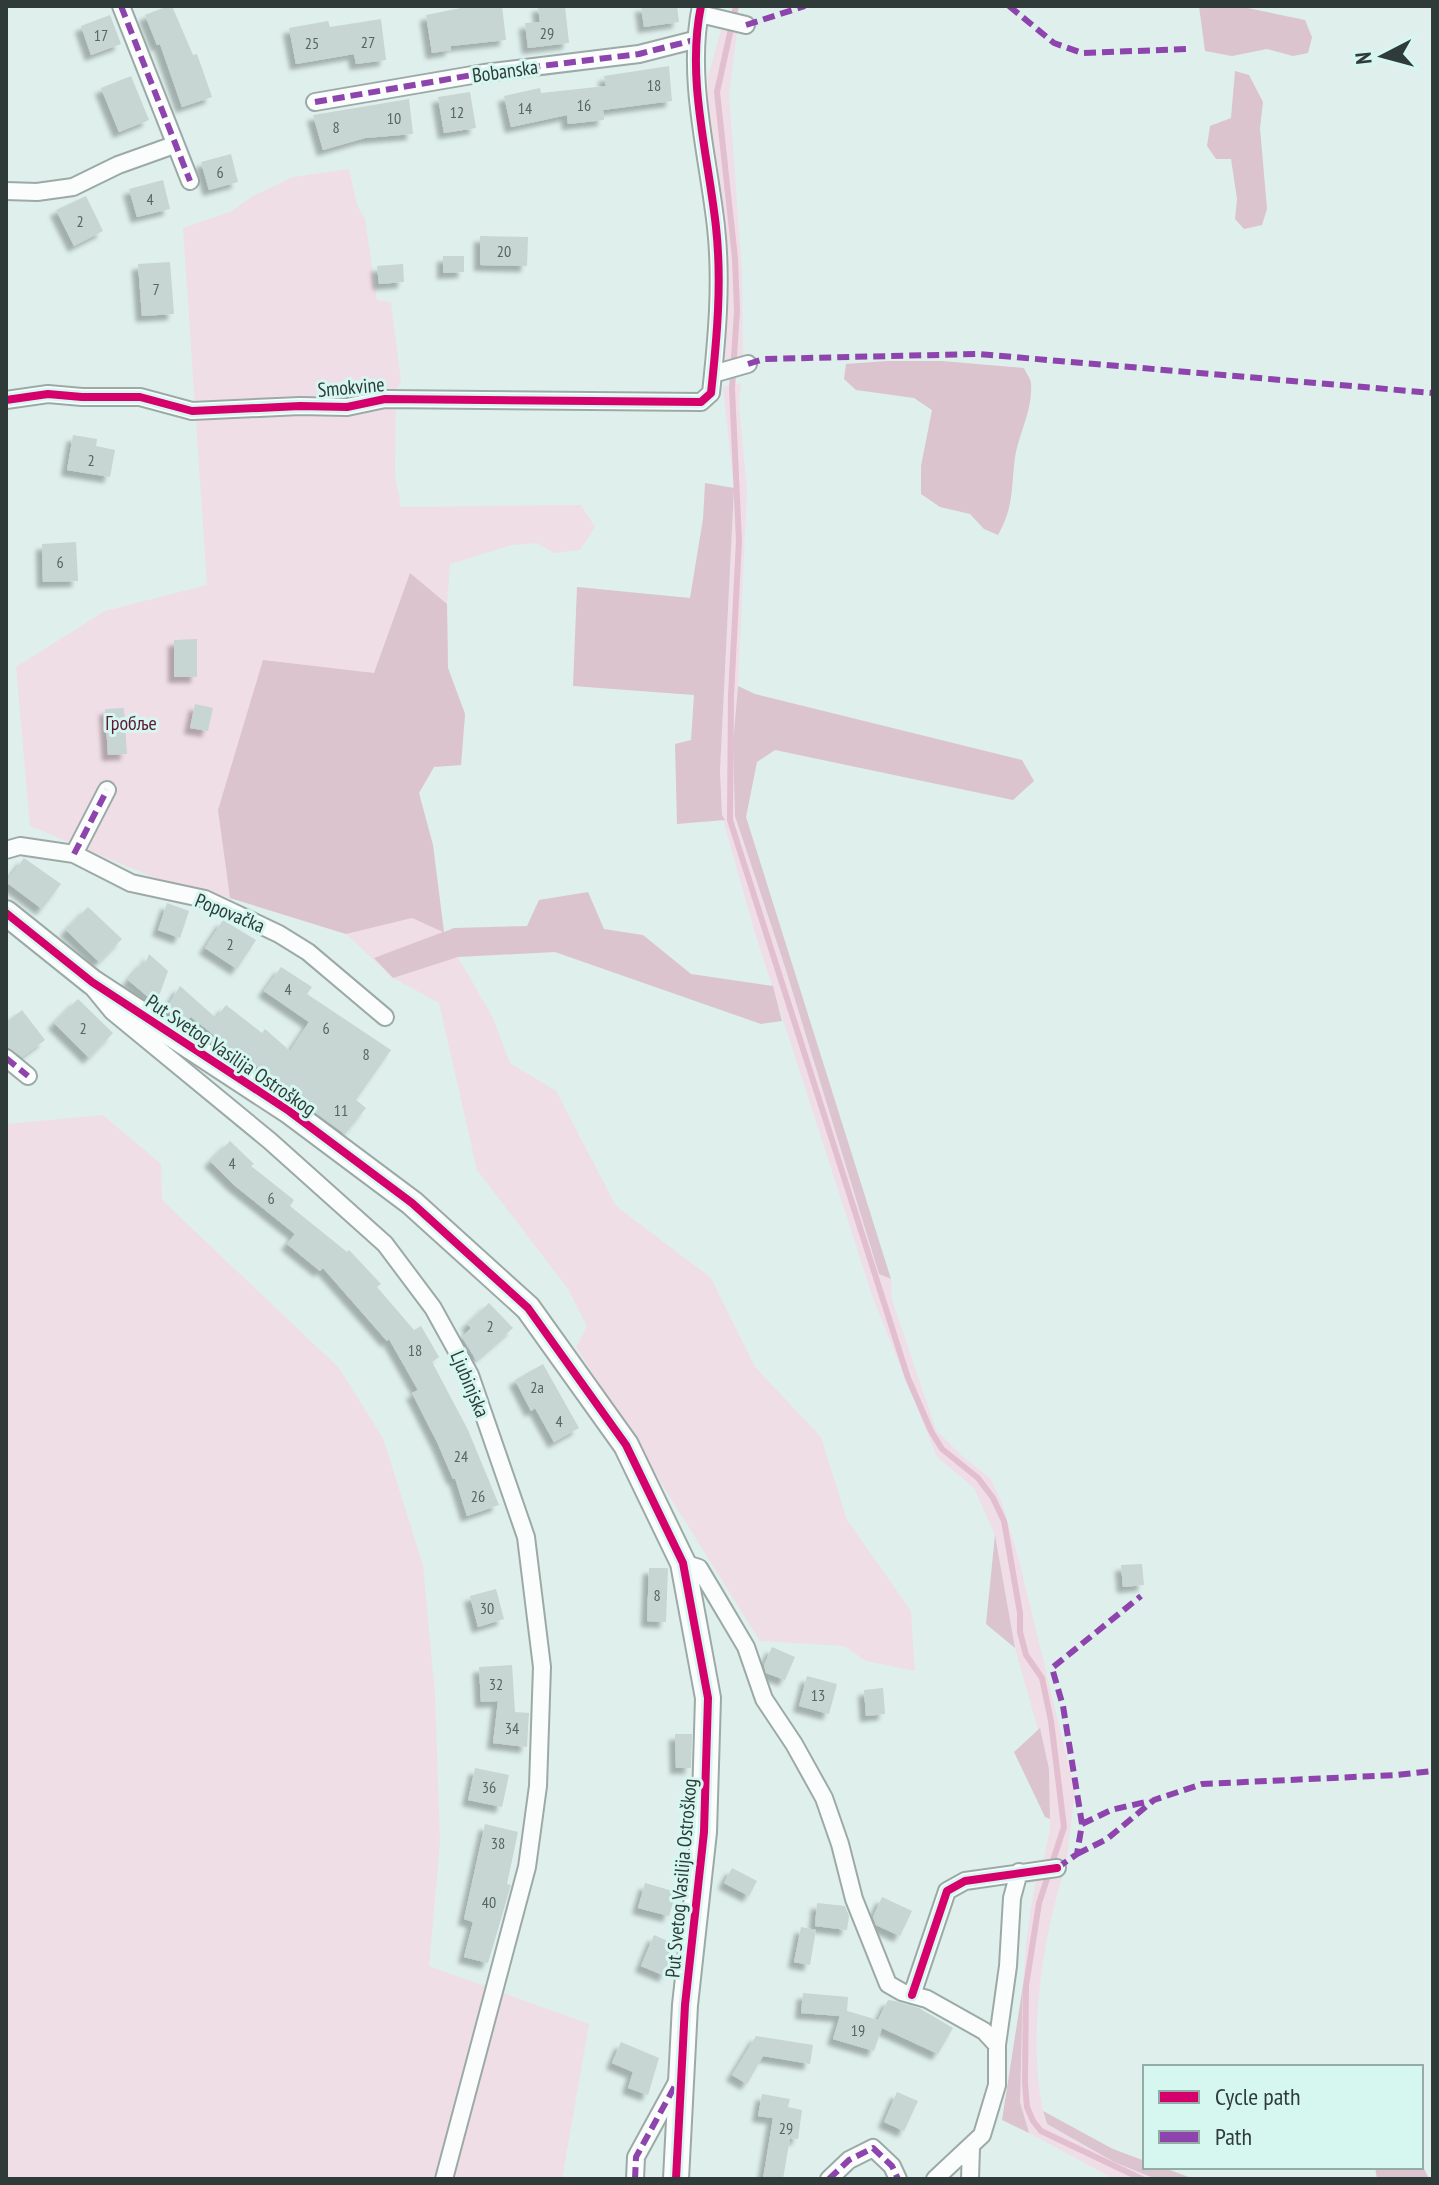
<svg xmlns="http://www.w3.org/2000/svg" width="1439" height="2185" viewBox="0 0 1439 2185" font-family="'PT Sans Narrow',sans-serif">
	<style>
		.green { fill: #f0dee6 }
		.forest { fill: #dbc4ce }
		.lines { fill: none; stroke-linecap: round; stroke-linejoin: round }
		.stream { stroke: #e2bfce; stroke-width: 6 }
		.building { fill: #c7d5d3; filter: url(#shadow) }
		.street-casing { stroke: #9caaa7; stroke-width: 20 }
		.secondary-casing { stroke: #9caaa7; stroke-width: 28 }
		.street { stroke: #fafdfc; stroke-width: 16 }
		.secondary { stroke: #fafdfc; stroke-width: 24 }
		.quiet { stroke: #8e44ad; stroke-width: 6; stroke-dasharray: 12 6; stroke-linecap: butt }
		.cycleway-casing { stroke: #d6f7f0; stroke-width: 13 }
		.cycleway { stroke: #d6006c; stroke-width: 8 }
		.labels { text-anchor: middle; dominant-baseline: central; stroke-width: 6; stroke-linejoin: round; paint-order: stroke }
		.number-label { font-size: 16px; fill: #576461 }
		.street-label { font-size: 20px; fill: #2e3b38; stroke: #d6f7f0 }
		.park-label { font-size: 20px; fill: #5c1a3a; stroke: #d6f7f0 }
	</style>
	<defs>
		<filter id="shadow"><feDropShadow dx="-6" dy="6" stdDeviation="2" flood-color="#0004"/></filter>
	</defs>
	<rect width="100%" height="100%" fill="#deefec"/>
	<!-- green -->
	<path class="green" d="M722,26L737,32L729,94L742,272L743,360L723,363L718,197L708,114V77Z
		M349,169L357,205L365,219L377,300L391,302L401,381L396,392L395,475L401,507L581,505L595,527L580,550L554,553L537,543L512,545L450,564L447,604L448,668L465,714L461,765L434,767L419,793L444,933L493,1018L510,1063L556,1091L616,1206L711,1278L755,1367L821,1437L847,1520L911,1611L915,1671L866,1661L844,1646L760,1641L576,1347L587,1326L568,1289L477,1170L439,1003L393,978L346,934L230,898L167,883L30,826L16,667L105,611L207,585L183,228L232,211L251,197L293,177Z
		M741,383L739,403L747,492L738,686L733,743L735,816L785,967L879,1274L891,1279L892,1300L936,1430L961,1455L990,1478L1002,1503L1019,1560L1075,1791L1066,1865L1043,1864L1050,1829L1049,1769L1015,1648L995,1535L974,1488L937,1457L873,1298L755,933L722,816L720,771L734,488L723,387Z
		M103,1115L161,1164L162,1200L339,1368L383,1438L423,1565L435,1694L440,1843L429,1966L589,2024L562,2179H6V1124Z
		M1064,1871C1041,1944 1026,2050 1046,2124L1114,2162L1156,2179H1114L1029,2133C1016,2106 1020,2076 1021,2047C1022,1989 1025,1931 1037,1875Z"/>
	<!-- forest -->
	<path class="forest" d="M1199,6H1238L1305,20L1312,37L1308,53L1293,56L1267,49L1232,56L1205,51Z
		M1235,71L1249,75L1263,102L1260,128L1267,209L1262,225L1244,229L1235,219L1237,199L1231,159H1216L1207,146L1210,126L1231,118Z
		M887,361H942L1024,368C1026,373 1031,379 1031,384C1033,409 1019,433 1015,457C1011,488 1014,507 998,535L984,529L970,514L940,507L921,494V466L932,410L914,398L856,390L844,379L846,364Z
		M705,483L734,488L720,771L722,815L725,820L677,824L675,744L691,740L694,695L573,686L577,587L690,598L703,519Z
		M410,573L447,604L448,668L465,714L461,765L434,767L419,793L433,845L444,932L454,928L527,926L539,900L588,892L604,929L643,935L691,974L773,986L782,1021L761,1024L555,952L458,957L393,978L374,958L443,932L412,918L346,934L230,898L218,810L263,660L374,673Z
		M738,686L755,694L1022,760L1034,781L1013,800L775,750L757,762L746,817L891,1279L879,1274L785,967L735,816L733,743Z
		M995,1535L1015,1648L986,1624Z
		M1040,1728L1049,1769L1050,1819L1045,1817L1014,1752Z
		M1023,1985L1020,2102L1029,2133L1002,2120Z
		M1043,2111L1113,2149L1145,2161V2167H1162L1194,2179H1156L1114,2162L1047,2124Z
		M1421,2162L1429,2179H1377L1375,2167H1421Z"/>
	<g class="lines">
		<!-- stream -->
		<path class="stream" d="M736,6L717,92L735,258L737,311L732,388L739,541L731,696L730,820L908,1378L931,1431L942,1449L978,1478L993,1498L1004,1521L1020,1613V1632L1026,1655L1042,1678L1051,1721L1064,1827L1039,1903L1026,1986L1025,2083L1027,2107L1033,2121L1041,2131L1142,2179"/>
	</g>
	<!-- building -->
	<path class="building" d="M168,6H172L193,55L197,54L212,97L182,107L160,44L157,45L145,15Z
		M471,6H502L506,40L451,46V50L432,53L426,15Z
		M538,6H565L569,43L528,48L525,23L540,22Z
		M641,6H677L679,22L644,27Z
		M110,15L121,44L91,55L81,26Z
		M381,19L386,60L356,64L354,54L296,64L289,28L328,21L330,27Z
		M669,66L672,101L603,110L604,120L568,124L567,115L511,127L504,96L540,88L541,93L606,86L604,76Z
		M131,76L149,120L119,132L101,88Z
		M470,92L476,128L444,133L438,97Z
		M409,99L413,134L365,138L323,150L313,115Z
		M231,154L238,182L209,190L201,162Z
		M163,180L170,209L137,217L129,189Z
		M86,196L103,231L74,246L56,210Z
		M480,236L528,237L527,266L480,265Z
		M443,256H464V272L443,273Z
		M170,262L174,314L142,316L138,264Z
		M403,264L404,282L379,284L377,266Z
		M73,435L97,439L96,446L115,450L110,477L67,470Z
		M76,542L78,581L43,582L42,544Z
		M197,639V677H174V640Z
		M195,704L213,708L208,731L190,728Z
		M124,708L127,754L108,755L105,709Z
		M24,858L61,884L42,909L6,882Z
		M167,903L189,911L180,938L158,930Z
		M88,907L122,939L99,962L66,930Z
		M223,920L256,940L237,969L205,948Z
		M149,954L168,971L160,993L153,1001L128,980L144,961L146,962Z
		M281,967L312,987L307,994L391,1050L356,1100L366,1108L345,1134L281,1088L239,1051L237,1053L191,1017L185,1023L167,1007L180,986L216,1018L226,1005L262,1033L265,1029L290,1051L309,1022L264,991Z
		M78,999L113,1033L89,1058L54,1023Z
		M22,1010L45,1040L22,1057L6,1046V1022Z
		M230,1141L254,1164L251,1166L294,1200L290,1206L347,1252L349,1250L381,1284L377,1287L414,1330L421,1326L439,1357L432,1362L468,1430L499,1505L467,1516L455,1478L453,1479L438,1444L412,1393L418,1390L389,1339L387,1341L323,1268L320,1271L287,1244L295,1234L234,1185L210,1161Z
		M489,1303L513,1328L476,1360L462,1337L471,1328L467,1324Z
		M543,1364L579,1428L554,1442L535,1408L531,1411L515,1380Z
		M1142,1564L1144,1585L1123,1587L1121,1565Z
		M649,1568H668L666,1622L647,1621Z
		M496,1589L504,1619L478,1627L470,1596Z
		M772,1647L795,1657L785,1680L766,1673L764,1665Z
		M512,1665L515,1712L529,1713L527,1747L493,1743L498,1701L481,1702L479,1667Z
		M807,1676L837,1684L829,1714L799,1706Z
		M883,1688L885,1714L866,1716L864,1690Z
		M675,1734H692L691,1768H676Z
		M475,1768L509,1775L502,1807L468,1800Z
		M485,1824L518,1832L507,1884L511,1885L488,1963L464,1957L473,1922L464,1919Z
		M732,1868L757,1881L749,1896L724,1883Z
		M645,1883L676,1892L669,1916L638,1908Z
		M882,1897L912,1911L900,1936L876,1925L873,1917Z
		M817,1903L845,1906L849,1916L847,1930L815,1926Z
		M801,1927L816,1930L810,1965L794,1962Z
		M654,1935L677,1945L665,1976L641,1966Z
		M803,1993L848,1997L847,2011L878,2020L888,2000L895,2001L919,2008L953,2028L938,2054L882,2028L874,2051L833,2039L840,2016L801,2013Z
		M756,2036L813,2045L810,2064L763,2056L747,2084L732,2075Z
		M621,2042L659,2058L648,2095L628,2088L633,2072L612,2063Z
		M897,2092L918,2101L904,2131L884,2122Z
		M762,2094L790,2099L788,2107L802,2110L798,2139L790,2138L783,2179H763L773,2118L758,2116Z"/>
	<g class="lines">
		<!-- street casing -->
		<g class="street-casing">
			<path id="street" d="M121,6L190,181
				M700,14L746,25
				M315,102L484,73L639,54L694,40
				M6,191L37,192L73,187L118,165L174,145
				M713,374L748,364
				M6,400L48,394L82,397H140L192,411L300,406L347,407L385,399L701,402L711,393C717,338 722,282 716,227C708,154 686,78 701,6
				M6,850L20,846L74,854L131,883L205,899L279,934L308,952L385,1017
				M74,854L107,790
				M94,989L112,1011L270,1141L385,1244L433,1308L470,1375L526,1537L542,1667L538,1786L527,1867L444,2179
				M6,1058L28,1076
				M683,1563L699,1568L714,1593L746,1647L764,1699L794,1744L824,1798L840,1844L854,1899L888,1984L902,1992L927,1999L984,2031L997,2045V2085L982,2135L935,2179
				M912,1995L947,1891L965,1881L1057,1868
				M997,2045L1008,1966L1012,1898L1019,1872
				M635,2179L636,2157L677,2082
				M829,2179L849,2160L873,2148L892,2166L898,2179
				M970,2179L971,2148"/>
		</g>
		<!-- secondary casing -->
		<g class="secondary-casing">
			<path id="secondary" d="M6,913L92,982L289,1111L412,1203L528,1308L626,1445L683,1563L708,1698L704,1832L685,2005L676,2179"/>
		</g>
		<!-- street -->
		<use href="#street" class="street"/>
		<!-- secondary -->
		<use href="#secondary" class="secondary"/>
		<!-- quiet -->
		<path class="quiet" d="M121,6L190,181
			M1009,6L1054,43L1082,53L1188,49
			M746,25L805,6
			M315,102L484,73L639,54L694,40
			M748,364L764,359L978,354L1433,393
			M74,854L107,790
			M6,1058L28,1076
			M1082,1824L1111,1810L1150,1801
			M1077,1854L1107,1839L1154,1800L1202,1784L1396,1775L1433,1771
			M1057,1868L1077,1854L1082,1824L1063,1706L1052,1668L1141,1596
			M635,2179L636,2157L676,2084
			M829,2179L849,2160L873,2148L892,2166L898,2179"/>
		<!-- cycleway casing -->
		<g class="cycleway-casing">
			<path id="cycleway" d="M6,400L48,394L82,397H140L192,411L300,406L347,407L385,399L701,402L711,393C717,338 722,282 716,227C708,154 686,78 701,6
				M6,913L92,982L289,1111L412,1203L528,1308L626,1445L683,1563L708,1698L704,1832L685,2005L676,2179
				M912,1995L947,1891L965,1881L1057,1868"/>
		</g>
		<!-- cycleway -->
		<use href="#cycleway" class="cycleway"/>
	</g>
	<g class="labels">
		<!-- number labels -->
		<g class="number-label">
			<text x="547" y="33">29</text>
			<text x="101" y="35">17</text>
			<text x="368" y="42">27</text>
			<text x="312" y="43">25</text>
			<text x="654" y="85">18</text>
			<text x="584" y="105">16</text>
			<text x="525" y="108">14</text>
			<text x="457" y="112">12</text>
			<text x="394" y="118">10</text>
			<text x="336" y="127">8</text>
			<text x="220" y="172">6</text>
			<text x="150" y="199">4</text>
			<text x="80" y="221">2</text>
			<text x="504" y="251">20</text>
			<text x="156" y="289">7</text>
			<text x="91" y="460">2</text>
			<text x="60" y="562">6</text>
			<text x="230" y="944">2</text>
			<text x="288" y="989">4</text>
			<text x="83" y="1028">2</text>
			<text x="326" y="1028">6</text>
			<text x="366" y="1054">8</text>
			<text x="341" y="1110">11</text>
			<text x="232" y="1163">4</text>
			<text x="271" y="1198">6</text>
			<text x="490" y="1326">2</text>
			<text x="415" y="1350">18</text>
			<text x="537" y="1387">2a</text>
			<text x="559" y="1421">4</text>
			<text x="461" y="1456">24</text>
			<text x="478" y="1496">26</text>
			<text x="657" y="1595">8</text>
			<text x="487" y="1608">30</text>
			<text x="496" y="1684">32</text>
			<text x="818" y="1695">13</text>
			<text x="512" y="1728">34</text>
			<text x="489" y="1787">36</text>
			<text x="498" y="1843">38</text>
			<text x="489" y="1902">40</text>
			<text x="858" y="2030">19</text>
			<text x="786" y="2128">29</text>
		</g>
		<!-- street labels -->
		<g class="street-label">
			<text transform="translate(505 71) rotate(-8)">Bobanska</text>
			<text transform="translate(351 387) rotate(-5)">Smokvine</text>
			<text transform="translate(230 913) rotate(22)">Popovačka</text>
			<text transform="translate(231 1055) rotate(34)">Put Svetog Vasilija Ostroškog</text>
			<text transform="translate(470 1384) rotate(67)">Ljubinjska</text>
			<text transform="translate(681 1878) rotate(-85)">Put Svetog Vasilija Ostroškog</text>
		</g>
		<!-- park labels -->
		<g class="park-label">
			<text x="131" y="723">Гробље</text>
		</g>
	</g>
	<!-- border -->
	<rect width="1439" height="2185" fill="none" stroke="#2e3b38" stroke-width="16"/>
	<!-- legend -->
	<rect x="1143" y="2065" width="280" height="104" fill="#d6f7f0" stroke="#93aca6" stroke-width="2"/>
	<rect x="1159" y="2091" width="40" height="12" fill="#d6006c" stroke="#93aca6" stroke-width="2"/>
	<text x="1215" y="2105" font-size="24" fill="#2e3b38">Cycle path</text>
	<rect x="1159" y="2131" width="40" height="12" fill="#8e44ad" stroke="#93aca6" stroke-width="2"/>
	<text x="1215" y="2145" font-size="24" fill="#2e3b38">Path</text>
	<!-- north arrow -->
	<g transform="translate(1383 56) rotate(264)" stroke="#d6f7f0" stroke-width="6" paint-order="stroke">
	<path d="M0-6L14 30L0 20L-14 30Z" fill="#2e3b38"/>
	<text y="-12" font-size="22" font-weight="bold" text-anchor="middle" fill="#2e3b38">N</text>
	</g>
</svg>
